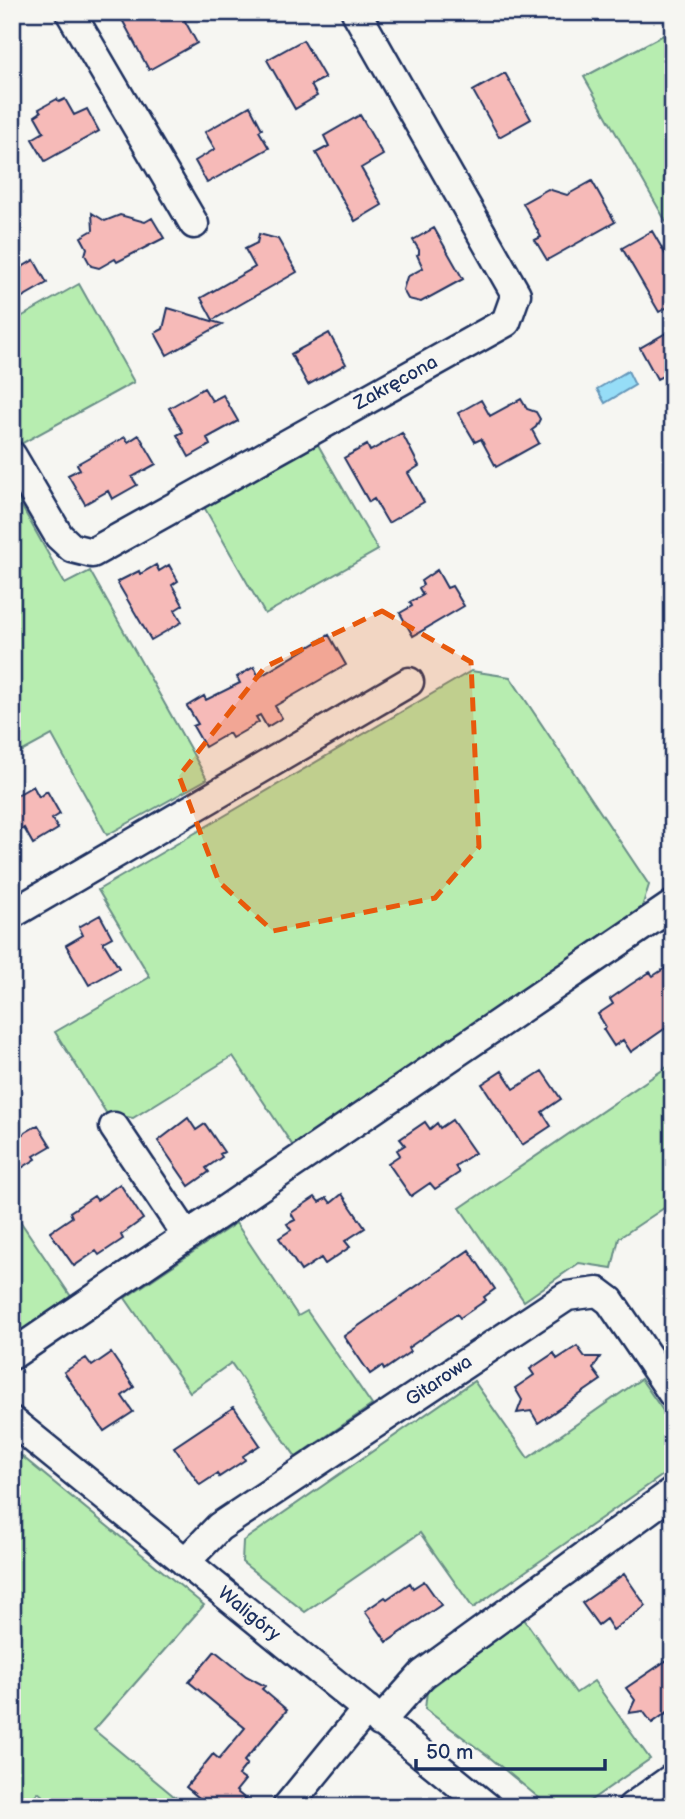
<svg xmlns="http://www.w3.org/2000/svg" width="685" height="1819" viewBox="0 0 685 1819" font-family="'Balsamiq Sans',sans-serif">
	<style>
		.green { fill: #b7edb0; stroke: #698e87; stroke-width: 2 }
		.water { fill: #96ddf7; stroke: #6597ba; stroke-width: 2 }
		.building { fill: #f6bab8; stroke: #1b2f5e; stroke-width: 2 }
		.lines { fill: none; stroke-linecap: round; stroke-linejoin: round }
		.street-casing { stroke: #1b2f5e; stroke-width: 33 }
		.street { stroke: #f6f6f2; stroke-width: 28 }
		.marked { fill: #e8590c; fill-opacity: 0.2; stroke: #e8590c; stroke-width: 5; stroke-dasharray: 14 9; stroke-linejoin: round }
		.labels { text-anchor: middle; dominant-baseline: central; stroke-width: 5; stroke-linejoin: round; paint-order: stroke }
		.street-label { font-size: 19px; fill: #1b2f5e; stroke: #f6f6f2 }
	</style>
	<rect width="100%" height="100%" fill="#f6f6f2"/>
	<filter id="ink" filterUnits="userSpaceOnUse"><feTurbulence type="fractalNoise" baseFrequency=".0143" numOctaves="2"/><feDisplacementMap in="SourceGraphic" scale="14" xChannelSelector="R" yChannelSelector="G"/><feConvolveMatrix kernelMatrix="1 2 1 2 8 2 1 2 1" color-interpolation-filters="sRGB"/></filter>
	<g filter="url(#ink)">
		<!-- green -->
		<path class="green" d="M673,30V234L584,77Z
			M79,284L134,382L21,444L12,429V322Z
			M317,443L378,550L265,614L204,507Z
			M12,489L65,584L90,571L207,779L107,835L52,735L12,757Z
			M471,671L510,677L649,885L641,910L293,1146L233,1056L133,1118L107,1114L55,1032L150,977L98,890Z
			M673,1063V1202L619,1238L612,1268L579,1263L524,1301L460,1208Z
			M12,1209L72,1298L12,1337Z
			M236,1223L298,1316L307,1311L372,1405L296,1457L231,1363L190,1392L125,1298Z
			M641,1379L673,1425V1468L473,1608L420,1533L305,1612L242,1562L243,1541L474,1381L528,1458Z
			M12,1432L21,1439L13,1449L204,1605L94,1730L187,1807H56L38,1792L24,1807H12Z
			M524,1619L576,1693L594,1681L650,1759L581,1807H550L488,1756L425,1709L427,1691Z"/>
		<!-- water -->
		<path class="water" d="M628,371L635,385L605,403L597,389Z"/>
		<!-- building -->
		<path class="building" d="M118,12H180L197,43L149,70Z
			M303,40L325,78L311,85L317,96L295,109L267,60Z
			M505,73L531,119L499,137L473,91Z
			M57,99L59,102L65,99L74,115L87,109L99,131L45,161L32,139L44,132L35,116L41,112L39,109Z
			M250,106L262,129L259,131L269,148L207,183L195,161L215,149L205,132Z
			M360,115L383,155L361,168L382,205L355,221L316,153L329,146L324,136Z
			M592,181L615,222L547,260L535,240L541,237L523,203L548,189L567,195Z
			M92,213L105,221L120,215L145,222L152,218L164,238L117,262L115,259L99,268L91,266L85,255L87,248L81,237L93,230Z
			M434,228L463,279L421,302L408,299L403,290L407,277L423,268L417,255L419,254V250L413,240Z
			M652,231L673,267V304L659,312L622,248Z
			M259,234L278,239L297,272L213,320L201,298L255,267L245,249L257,243Z
			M34,260L47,283L12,303V273Z
			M168,308L222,324L167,355L155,333L163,329Z
			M673,329V371L657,379L640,348Z
			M329,333L346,364L308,385L291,354Z
			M204,388L212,401L223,395L238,421L207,438L210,445L189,457L177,435L183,432L169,408Z
			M521,399L527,409L536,412L540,419L536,427L532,430L539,443L496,467L481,439L475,442L458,413L481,400L490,416Z
			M402,433L419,466L408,473L424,502L388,523L374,499L369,502L344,458L367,445L370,451Z
			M139,435L156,464L132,477L137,485L112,499L108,491L85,504L68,475L80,469L77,464L125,437L128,442Z
			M156,565L159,571L169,565L178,581L172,585L183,605L175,610L182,622L151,640L117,582L139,571L140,574Z
			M437,570L447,588L452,586L464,606L413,636L400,613L412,606L410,602L423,595L419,588L423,585L421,581Z
			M329,635L346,665L275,706L282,718L267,727L260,715L256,717L259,722L246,730L232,738L229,733L205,747L193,726L198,724L187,706L204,696L206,700L240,683L237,677L254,667L259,677Z
			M33,786L39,797L47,791L60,814L52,819L58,829L33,844L24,828L12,835V798Z
			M100,915L112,937L103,942L119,968L89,985L66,945L83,935L79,927Z
			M673,963V1023L631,1052L623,1040L614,1046L603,1029L606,1027L598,1014L613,1004L610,999L630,985L650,972L653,976Z
			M502,1071L514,1089L542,1071L561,1099L542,1112L551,1126L522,1145L482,1084Z
			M188,1118L196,1130L205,1124L224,1152L220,1154L222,1157L206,1168L209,1172L189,1186L158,1141Z
			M12,1120L21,1135L38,1125L51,1146L34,1156L36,1159L12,1174Z
			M452,1120L475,1153L455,1166L459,1173L435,1189L430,1183L411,1196L388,1163L400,1155L397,1150L405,1145L400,1139L425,1122L430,1129L437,1123L440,1128Z
			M120,1184L143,1219L121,1235L123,1239L99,1255L96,1251L74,1266L50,1232L72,1217L70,1212L94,1196L97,1200Z
			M342,1194L365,1228L345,1241L350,1247L325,1264L321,1258L301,1271L279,1238L291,1230L287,1224L295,1220L291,1213L315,1197L319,1202L327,1198L331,1203Z
			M469,1250L495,1289L484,1297L486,1300L460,1318L457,1314L408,1348L410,1352L384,1370L382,1366L370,1374L344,1336Z
			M577,1346L585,1357H600L593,1369L601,1380L538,1423L531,1411L517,1413L522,1400L515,1388L534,1375L530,1369L554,1353L557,1359Z
			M111,1353L134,1387L122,1396L133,1412L104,1431L64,1372L86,1358L92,1366Z
			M234,1407L260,1445L243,1456L245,1460L219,1477L217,1474L200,1485L174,1447Z
			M624,1574L646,1606L613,1630L606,1619L598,1625L582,1603Z
			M424,1581L441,1605L387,1642L365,1611L385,1597L387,1599L410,1583L413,1588Z
			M215,1651L246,1676L265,1686L262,1689L287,1710L244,1761L247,1764L238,1775L245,1780L236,1791L255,1807H210L186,1787L213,1754L219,1759L245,1728L189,1682Z
			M673,1656V1708L652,1723L643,1711L629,1713L635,1700L626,1688Z"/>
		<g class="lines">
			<!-- street casing -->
			<g class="street-casing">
				<path id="street" d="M70,12L194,224
					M12,456L59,536L72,548L92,553L506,322L516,294L356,12
					M12,914L409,682
					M114,1127L187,1236
					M12,1355L673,905
					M12,1421L487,1807
					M185,1562L219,1527L567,1296L598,1292L610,1301L673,1394
					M380,1722L423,1674L673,1492
					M287,1807L367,1709
					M632,1807L673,1778"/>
			</g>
			<!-- street -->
			<use href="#street" class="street"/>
		</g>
	</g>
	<!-- marked area -->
	<path class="marked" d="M382,611L471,662L479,847L435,898L273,931L219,882L179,776L265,667Z"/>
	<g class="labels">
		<!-- street labels -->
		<g class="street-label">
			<text transform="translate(396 383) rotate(-29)">Zakręcona</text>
			<text transform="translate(439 1381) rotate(-34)">Gitarowa</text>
			<text transform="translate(249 1614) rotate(39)">Waligóry</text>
		</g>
	</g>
	<!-- margin -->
	<rect width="685" height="1819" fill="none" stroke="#f6f6f2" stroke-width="42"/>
	<rect x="21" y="21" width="643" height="1777" fill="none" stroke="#1b2f5e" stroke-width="2.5" filter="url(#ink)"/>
	<!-- scale -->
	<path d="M416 1759v10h189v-10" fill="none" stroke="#1b2f5e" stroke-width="3.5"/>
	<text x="426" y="1759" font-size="21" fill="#1b2f5e" stroke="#f6f6f2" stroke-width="5" paint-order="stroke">50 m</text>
</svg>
